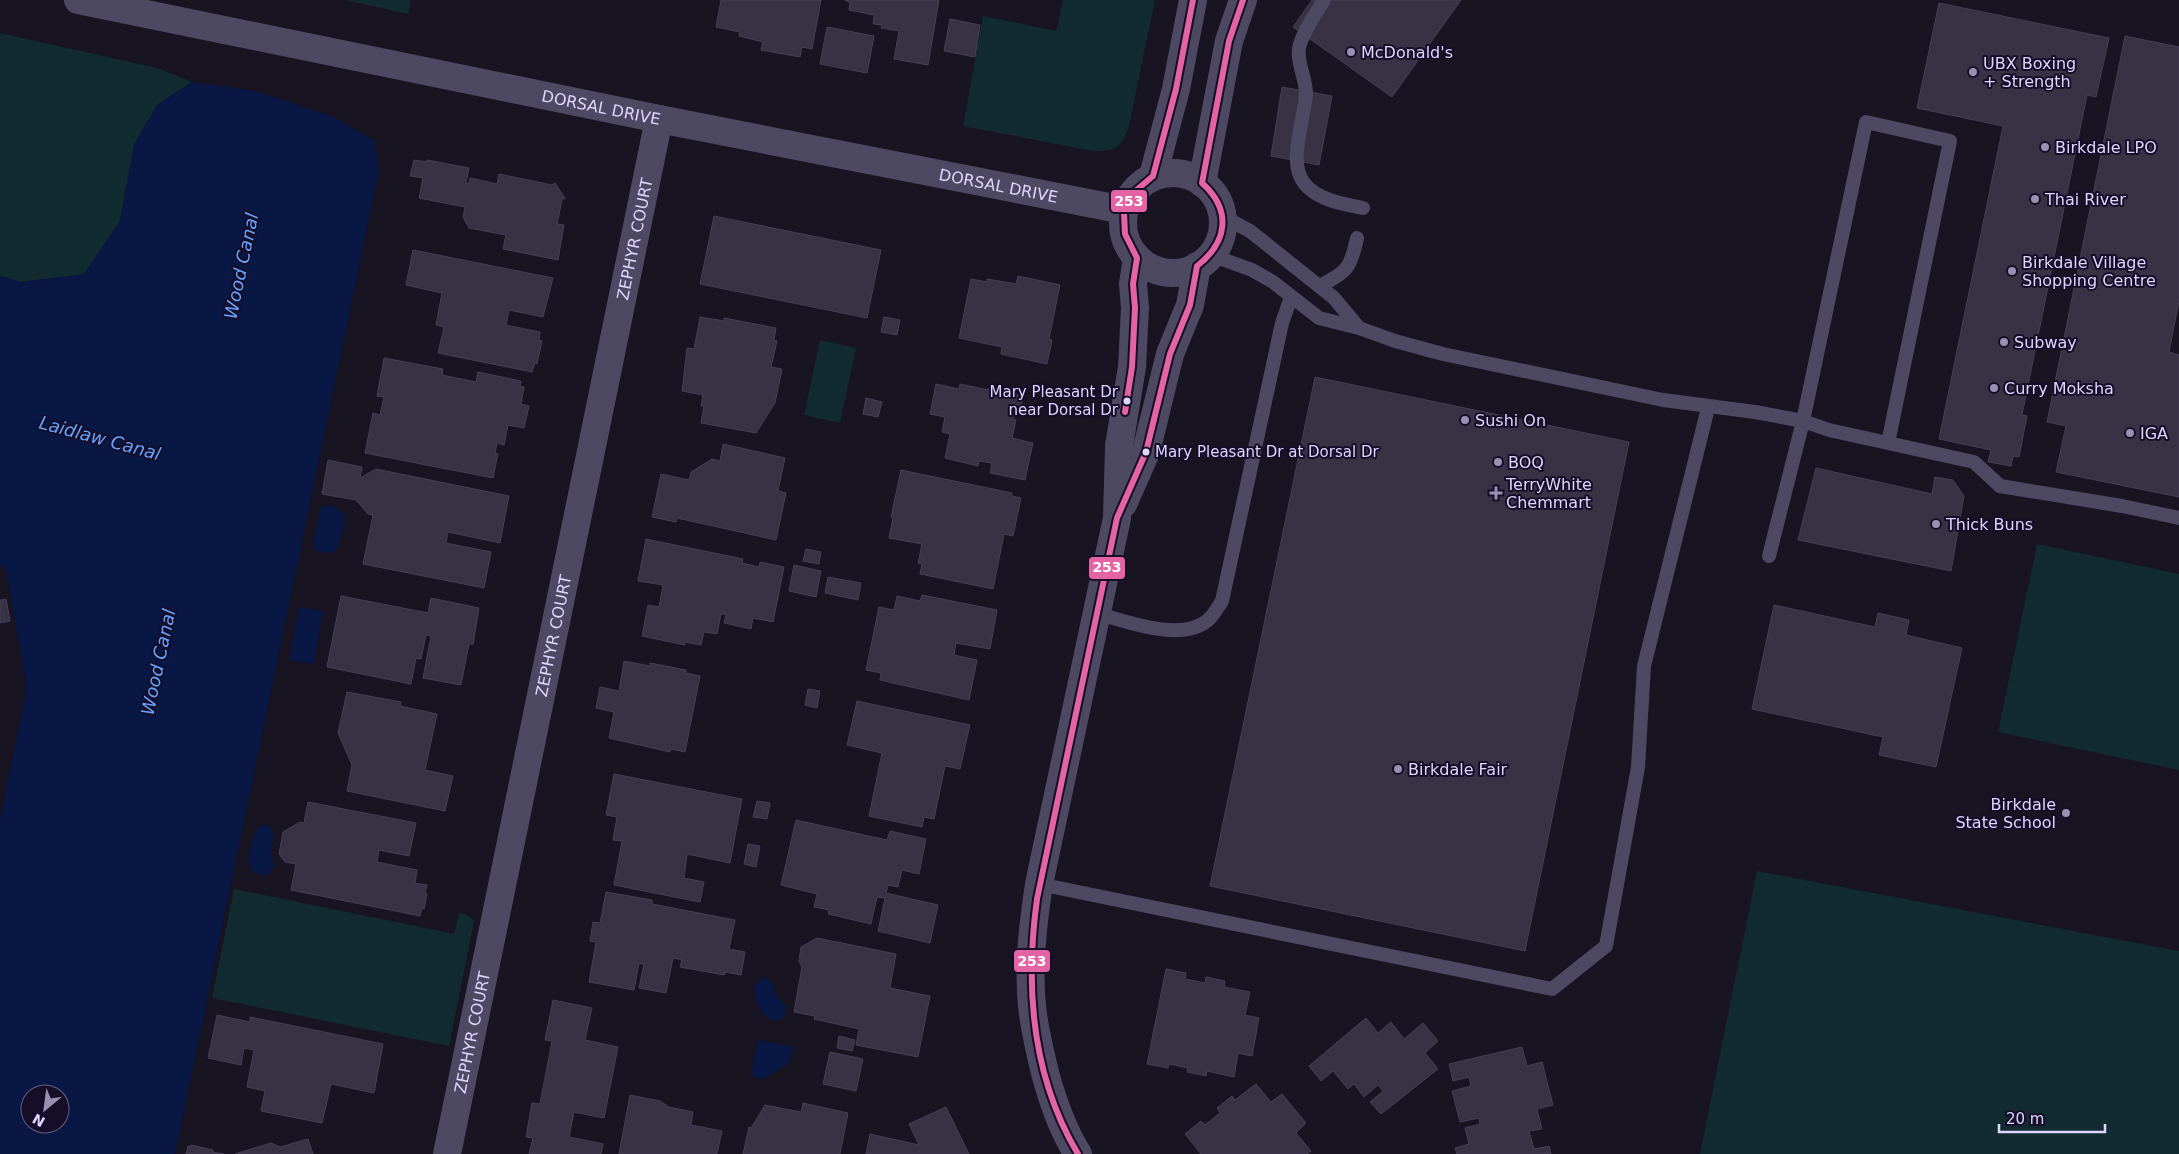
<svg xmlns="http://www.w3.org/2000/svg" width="2179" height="1154" viewBox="0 0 2179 1154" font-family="'DejaVu Sans',sans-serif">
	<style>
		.green { fill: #122b30 }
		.water { fill: #091745; fill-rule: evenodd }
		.building { fill: #383244; stroke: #463f56 }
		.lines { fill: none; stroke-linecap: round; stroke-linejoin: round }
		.lane { stroke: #4d4963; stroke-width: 14 }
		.street { stroke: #4d4963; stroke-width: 28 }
		.bus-1-casing { stroke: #160e28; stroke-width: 10 }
		.bus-1 { stroke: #e463a4; stroke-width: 6 }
		.poi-dot { fill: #9991b2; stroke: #160e28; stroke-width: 2 }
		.bus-dot { fill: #dfd5ff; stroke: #160e28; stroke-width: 2 }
		.labels { text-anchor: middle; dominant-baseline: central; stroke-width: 4; stroke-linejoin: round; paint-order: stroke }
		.bus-label { font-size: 15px; fill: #dfd5ff; stroke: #160e28; text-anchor: end }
		.poi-label { font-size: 16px; fill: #dfd5ff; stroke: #160e28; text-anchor: start }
		.street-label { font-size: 16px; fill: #dfd5ff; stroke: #160e28 }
		.water-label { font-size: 18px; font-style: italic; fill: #63a3ff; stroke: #160e28 }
		.line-badge { stroke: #160e28; stroke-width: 2 }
		.badge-label { font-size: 14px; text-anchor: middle; font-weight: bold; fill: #fff }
	</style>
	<rect width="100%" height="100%" fill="#181422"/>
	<!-- green -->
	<path class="green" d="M345,0H411L408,14Z
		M1063,0H1155L1129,126C1121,147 1117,151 1093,151L963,126L983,16L1056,31Z
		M0,33L157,68L192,82L157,105L134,145L120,221L84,274L21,282L0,276Z
		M820,340L856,348L840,423L804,415Z
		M2037,544L2179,574V770L1998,732Z
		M1757,871L2179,951V1154H1700Z
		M234,889L454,934L459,913L467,915L474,921L449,1046L212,998Z"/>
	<!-- water -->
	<path class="water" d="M192,82L255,91L288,102L331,116L374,140L379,170L175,1154H0V820L27,688L6,570L0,565V276L21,282L84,274L120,221L134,145L157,105ZM30,1094H60V1124H30Z
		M333,506L344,513C346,531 341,532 337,548L330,553L316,551L313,547L321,507Z
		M299,607L323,611L314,664L289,660Z
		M267,824L274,833L271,852L274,866L267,875L253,873L248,862L253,837L258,828Z
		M763,977L772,982L776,996L786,1006V1015L779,1021L766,1018L757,1004L754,986Z
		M758,1040L793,1047L790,1062L764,1079L751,1076Z"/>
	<!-- building -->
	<path class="building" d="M721,0H821L812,49L802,47L800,57L761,50L763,42L739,36L740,32L716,27Z
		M845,0H939L928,65L894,59L899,31L881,28L882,25L873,24L874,15L849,10L850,3Z
		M1312,0H1461L1392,97L1293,27Z
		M1939,3L2109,38L2096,97L2087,95L2022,415L2027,416L2019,457L2013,456L2011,466L1988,462L1991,450L1939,439L2003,126L1917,108Z
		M950,19L980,25L975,57L944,51Z
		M827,27L874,36L867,73L820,64Z
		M2125,36L2179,47V301L2169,352L2179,355V497L2056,472L2066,426L2047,422Z
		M1282,87L1332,96L1319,165L1271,156Z
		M414,160L427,162V160L469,168L466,183L469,184L470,178L497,184L499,174L552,185L555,183L565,198L562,200L557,224L564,225L558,260L503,249L506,235L469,228L463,217L465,207L419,198L423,178L410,176Z
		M714,216L881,250L867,318L700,284Z
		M413,250L553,278L543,317L509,310L506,325L540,332L539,340L542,341L537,364L535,363L532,372L438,353L444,327L436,325L442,293L406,285Z
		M1018,276L1060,285L1049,339L1052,340L1047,364L1001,354L1002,347L959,338L971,279L987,282V279L1016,284Z
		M700,317L724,321V318L776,328L774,340L777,341L771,367L782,369L775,403L756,433L701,423L704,406H701L703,395L682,391L687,348L694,349Z
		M884,317L900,320L897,335L881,332Z
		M384,358L443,369L442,375L476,382L478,372L521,381L520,386L524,387L521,404L529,406L524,428L508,425L504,445L497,443L495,453L498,454L493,478L365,453L373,413L380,415L384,397L377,396Z
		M1315,377L1629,442L1525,951L1210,886Z
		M936,384L959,389L960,384L988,390L989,388L1000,391L1001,388L1014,391L1022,401L1019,413L1012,419L1016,420L1012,438L1033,443L1025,480L990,473L992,463L979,461L978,466L945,458L950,434L942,432L945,417L930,414Z
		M866,398L882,402L878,417L863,414Z
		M723,444L785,458L778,491L786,493L776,540L677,518L676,522L652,517L661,474L689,480L691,472L712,459L720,461Z
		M328,460L362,467L360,478L376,469L509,496L500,543L448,532L446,543L491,552L484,588L363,564L373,515L368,514L356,500L322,494Z
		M1816,468L1932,494L1935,477L1953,480L1964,496L1951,571L1798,540Z
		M901,470L1012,493V496L1021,498L1013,536L1004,534L993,589L920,574L922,564L918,563L922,544L889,538L893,518L891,517Z
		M646,539L743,559L742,563L759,567L760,562L784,567L773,622L753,618L751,629L724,623L726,614H721L717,634L704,632L701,645L685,642V645L642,636L648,605L659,607L663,585L638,581Z
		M806,549L821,552L819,564L803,561Z
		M794,565L821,571L816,597L789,591Z
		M828,577L861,583L858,600L825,593Z
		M922,595L997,610L990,649L956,643L954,655L977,660L969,700L880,680L881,673L866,670L879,607L894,610L897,596L920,601Z
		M341,596L428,613L431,598L479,608L473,644H469L461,685L423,678L431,636L426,635L421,659L416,658L411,684L327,667Z
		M6,599L10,621L0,623V600Z
		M1774,605L1875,627L1878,613L1909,620L1906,635L1962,648L1936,767L1879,755L1883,737L1752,709Z
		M624,661L650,666V663L686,670V673L700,676L685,752L671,749L670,752L609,738L614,712L596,708L600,687L619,691Z
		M808,689L820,691L817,708L805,705Z
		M347,692L401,702L400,706L437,714L425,770L453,776L445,811L347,791L352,765L338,733Z
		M857,701L970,725L960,769L945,766L934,819L924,817L922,827L869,816L882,753L847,745Z
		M614,774L742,799L730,863L687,854L684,878L704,882L700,902L614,885L622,841L613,840L617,817L606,815Z
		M757,801L770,803L767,819L753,817Z
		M308,802L416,823L409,856L379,850L377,862L417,870L415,883L427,885L425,893L427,894L424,909L422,908L420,916L291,890L296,864L285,862L279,854L283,832L300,822L304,823Z
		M796,820L887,840L890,831L926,839L919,874L902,870L898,887L888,885L886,893L938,905L930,943L878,931L885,898L877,897L871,924L828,914L829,910L814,907L817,894L781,885Z
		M748,844L760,846L756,867L744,864Z
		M606,892L652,900V904L735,920L729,949L745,952L741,975L725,972L724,975L680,967L682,960L673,958L666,993L639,988L644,964L639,963L634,990L589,982L596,942L590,941L593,922L600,923Z
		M817,938L896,954L890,988L930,996L918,1057L856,1045L859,1029L814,1019L815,1016L794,1012L802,967L799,961L801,947Z
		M1166,969L1186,973L1185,979L1205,983L1206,977L1225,981L1224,987L1250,992L1245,1015L1259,1018L1252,1056L1238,1053L1234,1077L1207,1071L1206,1076L1187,1072L1188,1068L1169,1064L1168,1068L1147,1064Z
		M553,1000L592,1008L585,1040L618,1047L604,1118L574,1112L569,1137L603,1144L601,1154H529L533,1138L526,1137L532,1103L540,1104L552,1041L545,1040Z
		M217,1015L250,1022V1017L383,1044L374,1093L331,1084L322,1123L261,1111L265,1091L247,1087L254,1050L244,1048L241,1065L208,1058Z
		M1366,1018L1378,1033L1391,1022L1404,1039L1423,1023L1438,1041L1425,1053L1438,1069L1381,1114L1370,1102L1383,1091L1378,1085L1364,1097L1354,1084L1348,1089L1333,1071L1321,1081L1309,1066Z
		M839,1036L855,1040L852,1051L837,1048Z
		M1522,1047L1527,1066L1542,1062L1553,1105L1537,1109L1542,1129L1529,1131L1534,1149L1549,1146L1551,1154H1457L1455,1148L1469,1144L1465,1128L1480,1124L1479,1118L1460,1122L1452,1091L1471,1086L1469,1077L1453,1081L1449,1064Z
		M830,1052L863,1059L856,1091L823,1084Z
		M1256,1084L1271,1102L1282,1094L1306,1123L1296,1133L1311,1151L1307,1154H1201L1185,1134L1201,1121L1205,1125L1220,1113L1217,1108L1232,1096L1235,1100Z
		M630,1095L660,1101L669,1107L693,1112L691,1125L722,1131L717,1154H619Z
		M803,1103L848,1113L840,1154H743L749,1127L751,1128L765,1105L801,1112Z
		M946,1107L969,1154H866L870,1134L919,1145L909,1124Z
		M308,1139L313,1154H235L271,1143L280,1147Z
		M191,1145L213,1150V1152L224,1154H186L188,1146L191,1147Z"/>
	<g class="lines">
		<!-- lane -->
		<path class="lane" d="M1324,0C1316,14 1305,28 1300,44C1295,59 1306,78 1306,93C1305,119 1287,161 1304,183C1317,200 1343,204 1363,208
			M1222,216L1250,231L1334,298L1359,328
			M1211,255L1252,270L1273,282L1319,318L1359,328L1395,341L1443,354L1663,400L1755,412L1803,421L1829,430L1974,462L2000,486L2122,506L2179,518
			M1319,286C1347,273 1351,267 1357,238
			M1769,556L1803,421L1866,122L1950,141L1888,443
			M1096,613C1125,621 1182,643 1208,620C1214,615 1218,607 1222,601L1282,323L1291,297
			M1039,884L1552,989L1606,946L1638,767L1644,666L1708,408"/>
		<!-- street -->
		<g class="street">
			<path id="s1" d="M78,0L659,119L1124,210"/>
			<circle cx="1173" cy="223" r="50"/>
			<path d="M1153,176L1176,89L1193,0"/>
			<path d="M1202,183L1229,41L1243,0"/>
			<path d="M1123,504L1146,452L1170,354L1190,305L1197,266"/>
			<path id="s2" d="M447,1154L659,119"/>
			<path d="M1078,1154C1062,1129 1053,1102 1045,1073C1040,1051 1034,1028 1032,1006C1028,965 1033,924 1039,884L1117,518L1119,446L1132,367L1135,308L1133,284L1137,258"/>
		</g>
		<!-- bus-1 casing -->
		<g class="bus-1-casing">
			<path id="bus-1" d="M1125,412L1132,367L1135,308L1133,284L1137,258L1125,234L1124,213L1133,193L1153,176L1176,89L1193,0
				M1078,1154C1032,1077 1025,986 1037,899L1117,518L1146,452L1170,354L1190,305L1197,266C1228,242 1232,210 1202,183L1229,41L1243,0"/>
		</g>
		<!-- bus-1 -->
		<use href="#bus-1" class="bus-1"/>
	</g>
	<!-- markers -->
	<g class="poi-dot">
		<circle cx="1351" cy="52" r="5"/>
		<circle cx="1973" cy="72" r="5"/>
		<circle cx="2045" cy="147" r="5"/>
		<circle cx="2035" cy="199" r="5"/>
		<circle cx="2012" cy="271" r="5"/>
		<circle cx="2004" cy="342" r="5"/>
		<circle cx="1994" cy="388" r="5"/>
		<circle cx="1465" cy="420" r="5"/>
		<circle cx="2130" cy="433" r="5"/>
		<circle cx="1498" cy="462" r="5"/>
		<path d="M1493.5 485.5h5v5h5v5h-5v5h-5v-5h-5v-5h5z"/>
		<circle cx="1936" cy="524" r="5"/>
		<circle cx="1398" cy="769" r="5"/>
		<circle cx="2066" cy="813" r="5"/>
	</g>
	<g class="bus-dot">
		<circle cx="1127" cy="401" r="4.5"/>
		<circle cx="1146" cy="452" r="4.5"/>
	</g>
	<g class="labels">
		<!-- bus labels -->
		<g class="bus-label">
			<text x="1118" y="392">Mary Pleasant Dr<tspan x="1118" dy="18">near Dorsal Dr</tspan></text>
			<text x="1155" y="452" text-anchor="start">Mary Pleasant Dr at Dorsal Dr</text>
		</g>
		<!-- poi labels -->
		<g class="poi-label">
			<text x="1361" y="52">McDonald's</text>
			<text x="1983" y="63">UBX Boxing<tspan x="1983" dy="18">+ Strength</tspan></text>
			<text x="2055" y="147">Birkdale LPO</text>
			<text x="2045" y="199">Thai River</text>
			<text x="2022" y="262">Birkdale Village<tspan x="2022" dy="18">Shopping Centre</tspan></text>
			<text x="2014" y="342">Subway</text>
			<text x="2004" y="388">Curry Moksha</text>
			<text x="1475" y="420">Sushi On</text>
			<text x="2140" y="433">IGA</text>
			<text x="1508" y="462">BOQ</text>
			<text x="1506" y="484">TerryWhite<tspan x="1506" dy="18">Chemmart</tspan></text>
			<text x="1946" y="524">Thick Buns</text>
			<text x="1408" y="769">Birkdale Fair</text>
			<text x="2056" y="804" text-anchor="end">Birkdale<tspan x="2056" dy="18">State School</tspan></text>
		</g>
		<!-- street labels -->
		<g class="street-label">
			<text stroke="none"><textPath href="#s1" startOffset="534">DORSAL DRIVE</textPath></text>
			<text stroke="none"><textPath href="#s1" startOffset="939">DORSAL DRIVE</textPath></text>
			<text stroke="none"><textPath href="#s2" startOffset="934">ZEPHYR COURT</textPath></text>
			<text stroke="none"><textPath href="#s2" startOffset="529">ZEPHYR COURT</textPath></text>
			<text stroke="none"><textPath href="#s2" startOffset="124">ZEPHYR COURT</textPath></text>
		</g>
		<!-- water labels -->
		<g class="water-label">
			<text transform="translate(241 266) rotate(-78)">Wood Canal</text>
			<text transform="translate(100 438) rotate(15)">Laidlaw Canal</text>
			<text transform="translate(158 662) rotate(-78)">Wood Canal</text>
		</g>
	</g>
	<g class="line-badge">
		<rect x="1110" y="189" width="38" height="24" rx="5" fill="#e463a4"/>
		<rect x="1088" y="556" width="38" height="24" rx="5" fill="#e463a4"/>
		<rect x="1013" y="949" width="38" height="24" rx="5" fill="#e463a4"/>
	</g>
	<g class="badge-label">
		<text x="1129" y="206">253</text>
		<text x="1107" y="572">253</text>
		<text x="1032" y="966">253</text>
	</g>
	<!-- north arrow -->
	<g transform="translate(45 1109) rotate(209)"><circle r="24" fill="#160e28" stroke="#665e7e"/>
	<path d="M0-4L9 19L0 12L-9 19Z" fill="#9991b2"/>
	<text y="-8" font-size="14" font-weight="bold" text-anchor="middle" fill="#dfd5ff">N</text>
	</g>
	<!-- scale -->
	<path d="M1999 1124v8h106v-8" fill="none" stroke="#dfd5ff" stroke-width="2.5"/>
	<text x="2006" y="1124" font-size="15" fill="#dfd5ff" stroke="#160e28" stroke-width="4" paint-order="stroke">20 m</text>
</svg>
